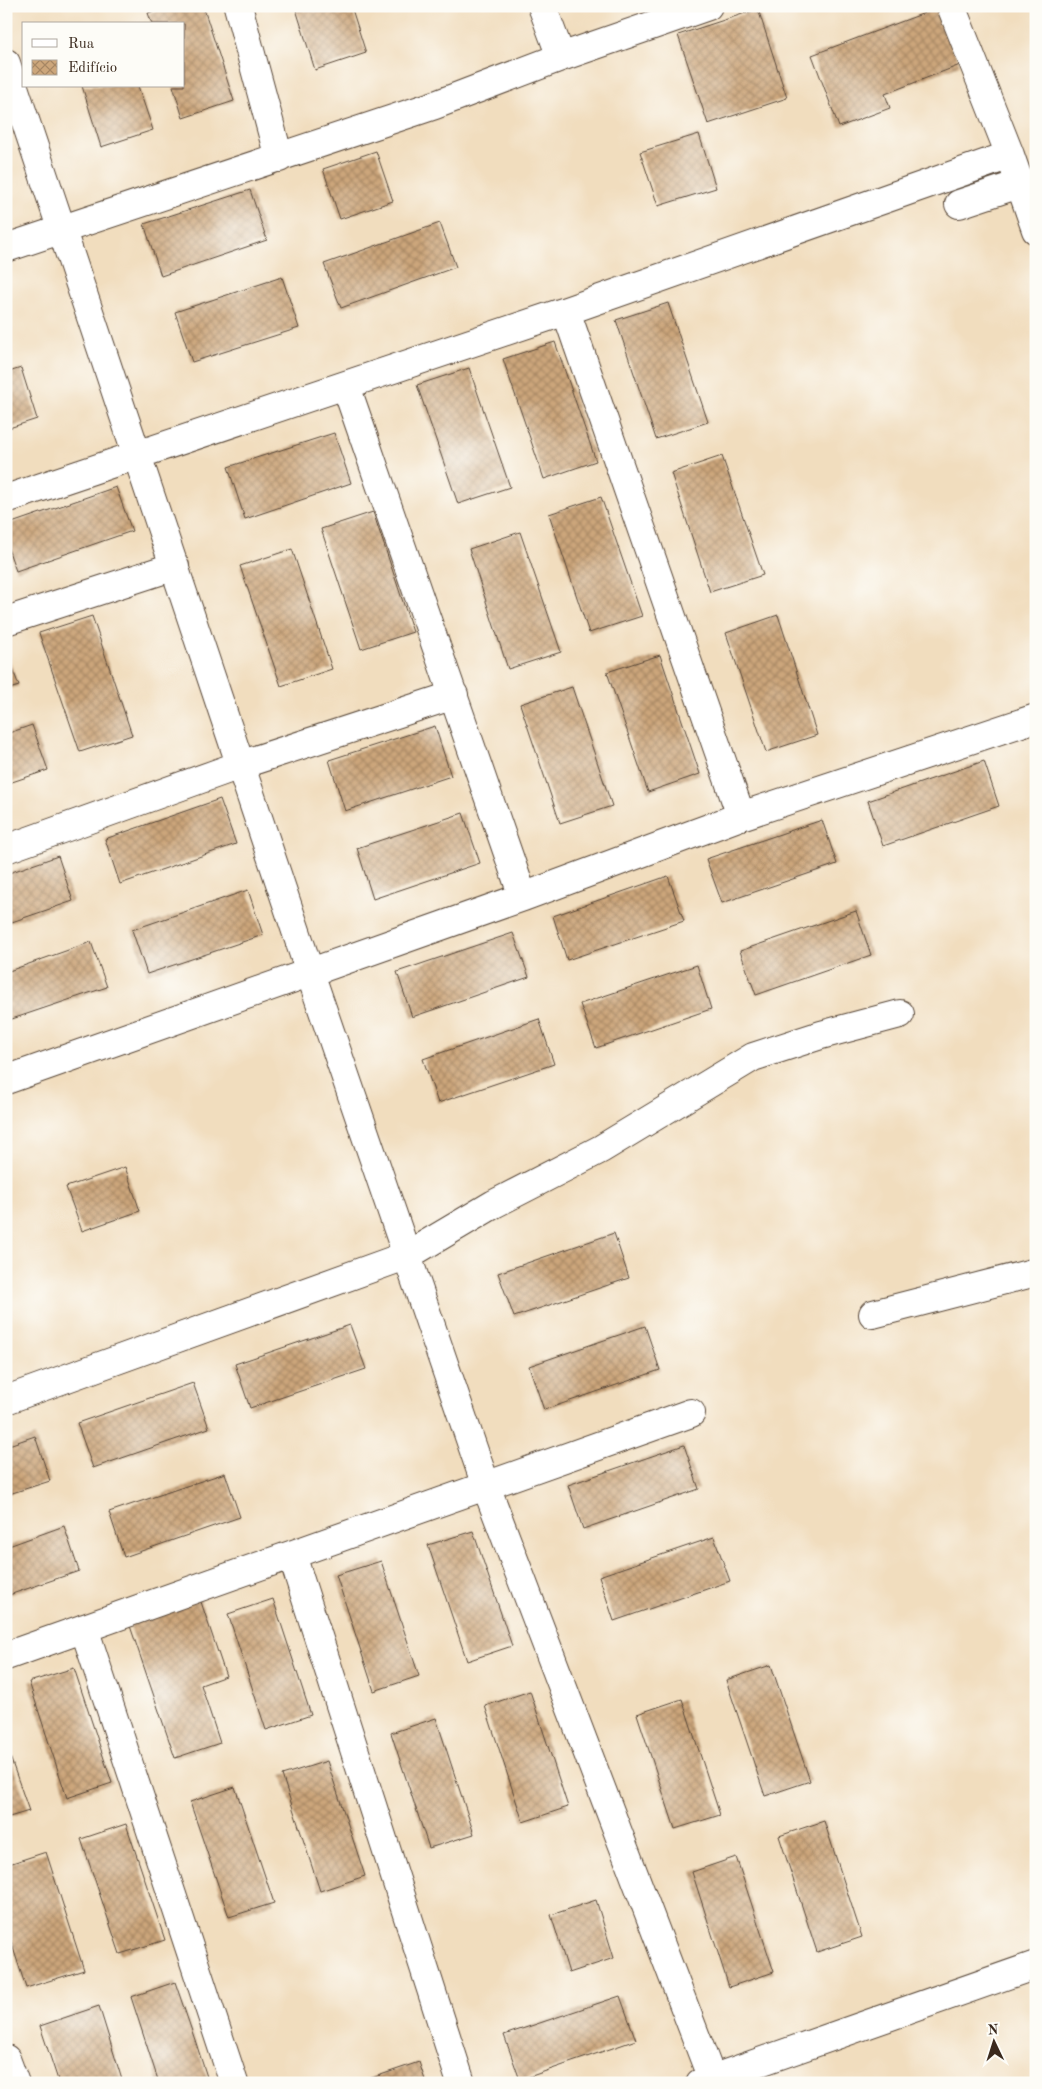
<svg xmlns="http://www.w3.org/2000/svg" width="1042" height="2089" viewBox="0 0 1042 2089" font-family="'Old Standard TT',serif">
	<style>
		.building { fill: url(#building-cross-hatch) }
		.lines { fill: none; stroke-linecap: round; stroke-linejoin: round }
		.minor-casing { stroke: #564536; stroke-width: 30 }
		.minor { stroke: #fff; stroke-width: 28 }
	</style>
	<defs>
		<pattern id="building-cross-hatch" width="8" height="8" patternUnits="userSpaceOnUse" patternTransform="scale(1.25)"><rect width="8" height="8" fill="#cca67b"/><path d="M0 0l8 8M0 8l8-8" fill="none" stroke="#a78764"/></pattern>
	</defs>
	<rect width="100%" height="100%" fill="#fdfcf7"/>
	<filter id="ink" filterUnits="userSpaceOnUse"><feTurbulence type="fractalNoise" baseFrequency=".02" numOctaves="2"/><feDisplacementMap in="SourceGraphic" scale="10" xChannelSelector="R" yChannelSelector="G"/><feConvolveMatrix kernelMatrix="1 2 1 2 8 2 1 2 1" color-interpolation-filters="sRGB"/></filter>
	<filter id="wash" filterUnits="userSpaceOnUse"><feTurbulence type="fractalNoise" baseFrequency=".0096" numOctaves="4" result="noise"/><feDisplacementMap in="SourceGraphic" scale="20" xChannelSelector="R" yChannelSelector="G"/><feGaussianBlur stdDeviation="1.12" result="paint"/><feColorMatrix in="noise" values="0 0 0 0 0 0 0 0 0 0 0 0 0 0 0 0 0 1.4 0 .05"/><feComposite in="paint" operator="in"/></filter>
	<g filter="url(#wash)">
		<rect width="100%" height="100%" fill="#f1ddbe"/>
		<g id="blocks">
			<!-- building -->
			<path class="building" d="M168,6H203L234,101L183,118L173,86H184V24H152L148,13Z
				M295,6H351L366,53L315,70Z
				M938,8L960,65L885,94L890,108L839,127L812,55Z
				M758,9L787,98L708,124L678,35Z
				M82,86H138L153,130L101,147Z
				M699,134L716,188L658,206L640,152Z
				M376,151L393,201L340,219L323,169Z
				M250,190L267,240L161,276L144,224Z
				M440,223L456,267L341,308L324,264Z
				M282,277L299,328L192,362L175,312Z
				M668,303L708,422L656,439L616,320Z
				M555,342L596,461L544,479L503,359Z
				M21,368L37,419L6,429V373Z
				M469,368L510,487L458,504L417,385Z
				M334,433L351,483L245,519L228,467Z
				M722,456L763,575L710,592L671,473Z
				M116,487L132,531L16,571L6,543V525Z
				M601,497L642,616L589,633L549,514Z
				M373,512L413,632L361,649L321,529Z
				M520,532L561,652L508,669L469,549Z
				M292,549L332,669L281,686L240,566Z
				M778,615L817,735L766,752L726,633Z
				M92,616L132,735L80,752L39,633Z
				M6,651L19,686L6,690Z
				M660,655L700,774L648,792L607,672Z
				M572,687L612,806L560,823L520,704Z
				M32,725L48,770L6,784V734Z
				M435,726L451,776L345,811L329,760Z
				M984,761L999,806L883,846L868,801Z
				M220,799L236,844L120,884L105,839Z
				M463,813L480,863L373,899L357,848Z
				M822,820L837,864L722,903L706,859Z
				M58,856L73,901L6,924V874Z
				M668,876L684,921L567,960L553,916Z
				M248,890L263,935L147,974L132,930Z
				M856,911L871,955L756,995L740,951Z
				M513,933L529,977L412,1017L397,972Z
				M91,942L107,987L6,1021V972Z
				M697,965L711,1009L596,1048L580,1004Z
				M539,1019L554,1064L438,1103L423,1059Z
				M125,1167L140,1211L82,1231L66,1187Z
				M614,1233L629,1278L514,1317L498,1273Z
				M350,1325L366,1369L250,1408L235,1364Z
				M645,1326L660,1370L544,1410L529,1366Z
				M193,1383L209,1428L93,1468L77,1423Z
				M35,1436L50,1481L6,1495V1446Z
				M684,1445L699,1489L583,1529L568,1485Z
				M225,1473L240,1517L124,1557L109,1512Z
				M64,1526L79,1571L6,1596V1547Z
				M473,1531L512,1646L467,1661L428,1545Z
				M714,1537L730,1581L614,1621L599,1576Z
				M381,1561L419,1676L374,1691L336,1575Z
				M200,1599L226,1676L201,1685L220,1743L175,1758L129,1623Z
				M273,1599L311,1715L266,1730L228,1614Z
				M771,1665L810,1781L765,1796L726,1680Z
				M74,1668L112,1783L67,1798L29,1682Z
				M530,1691L568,1807L523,1822L485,1706Z
				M682,1699L720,1815L675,1829L637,1714Z
				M436,1718L474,1834L429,1848L391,1733Z
				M6,1745L29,1811L6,1818Z
				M327,1761L365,1876L320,1891L282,1775Z
				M235,1787L274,1903L229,1917L190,1802Z
				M824,1821L862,1937L817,1952L779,1836Z
				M126,1824L165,1940L120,1954L81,1839Z
				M46,1852L84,1970L26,1988L6,1926V1865Z
				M736,1857L774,1972L729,1987L692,1872Z
				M596,1900L614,1958L569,1973L551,1915Z
				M175,1982L195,2040L209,2083H159L131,1997Z
				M620,1996L636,2040L520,2080L504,2035Z
				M99,2006L123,2083H59L40,2026Z
				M419,2062L426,2083H360V2082Z"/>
		</g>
	</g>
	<g filter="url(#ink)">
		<use href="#blocks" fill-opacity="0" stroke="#564536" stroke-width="1"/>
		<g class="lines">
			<!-- minor casing -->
			<g class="minor-casing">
				<path id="minor" d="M238,6L279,158
					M542,6L561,57
					M951,6L1010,155L1036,230
					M6,63L310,973L486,1486L712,2079
					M959,204L1019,184
					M6,248L435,105L561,57L708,6
					M566,311L741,816
					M346,386L523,897
					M6,499L566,311L1010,155
					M6,621L175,566
					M6,849L240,765L454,695
					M6,1080L523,897L741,816L1036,718
					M873,1314L1036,1272
					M6,1400L408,1255L494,1204L601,1149L753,1057L821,1035L900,1014
					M292,1555L461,2083
					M84,1628L234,2083
					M6,1656L691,1413
					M6,2059L15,2083
					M700,2083L1036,1965"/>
			</g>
			<!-- minor -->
			<use href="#minor" class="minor"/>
		</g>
	</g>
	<!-- margin -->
	<rect width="1042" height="2089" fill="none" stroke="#fdfcf7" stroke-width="25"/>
	<!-- legend -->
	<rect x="22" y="22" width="162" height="65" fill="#fdfcf7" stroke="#afa8a0"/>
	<rect x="32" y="39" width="25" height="8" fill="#ffffff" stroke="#afa8a0"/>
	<text x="68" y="48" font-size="15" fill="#3b2a1e">Rua</text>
	<rect x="32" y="60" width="25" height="15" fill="url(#building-cross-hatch)" stroke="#afa8a0"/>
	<text x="68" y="72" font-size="15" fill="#3b2a1e">Edifício</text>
	<!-- north arrow -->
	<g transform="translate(994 2042) rotate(356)" stroke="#fdfcf7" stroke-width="4" paint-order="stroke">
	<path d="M0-4L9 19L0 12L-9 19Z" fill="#3b2a1e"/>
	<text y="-8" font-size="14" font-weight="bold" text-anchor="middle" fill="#3b2a1e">N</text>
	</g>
</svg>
